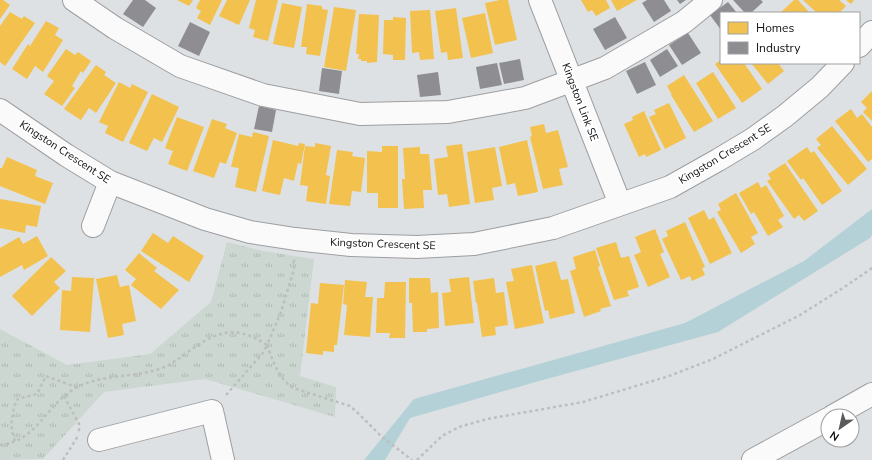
<svg xmlns="http://www.w3.org/2000/svg" width="872" height="460" viewBox="0 0 872 460" font-family="'Nunito Sans',sans-serif">
	<style>
		.park { fill: url(#park-tufts) }
		.water { fill: #b3d1d6 }
		.homes { fill: #f2c14e }
		.industry { fill: #8d8d92 }
		.lines { fill: none; stroke-linecap: round; stroke-linejoin: round }
		.minor-casing { stroke: #9d9ea0; stroke-width: 24 }
		.path { stroke: #bdbfbf; stroke-width: 2.5; stroke-dasharray: 3 3; stroke-linecap: butt }
		.minor { stroke: #fafafb; stroke-width: 22 }
		.labels { text-anchor: middle; dominant-baseline: central; stroke-width: 4; stroke-linejoin: round; paint-order: stroke }
		.street-label { font-size: 11px; fill: #101113; stroke: #fff }
	</style>
	<defs>
		<pattern id="park-tufts" width="24" height="20" patternUnits="userSpaceOnUse"><rect width="24" height="20" fill="#cbd7d0"/><path d="M3 7l-1-3M5 7V3M7 7l1-3M15 17l-1-3M17 17v-4M19 17l1-3" fill="none" stroke="#adb8b2"/></pattern>
	</defs>
	<rect width="100%" height="100%" fill="#dee1e3"/>
	<!-- park -->
	<path class="park" d="M227,242L263,251L314,259L300,376L336,387L335,417L205,379L104,392L43,459L0,460V329L67,365L150,354L211,302Z"/>
	<!-- water -->
	<path class="water" d="M872,209V235L870,238L718,332L532,383L410,418L385,460H364L414,399L685,323L804,261Z"/>
	<!-- homes -->
	<path class="homes" d="M0,0H3L10,5L0,19Z
		M177,0H193L189,6Z
		M200,0H222L210,25L197,18L201,11L196,8Z
		M227,0H250L239,25L219,16Z
		M256,0H278L268,41L253,37L255,30L249,28Z
		M500,0H508L517,40L495,45L485,3Z
		M581,0H606L610,8L596,16L592,10L588,12Z
		M611,0H637L617,11Z
		M794,0H798L810,13H780Z
		M803,0H839L846,6L839,13H817Z
		M846,0H854L851,4Z
		M282,3L302,7L294,48L273,44Z
		M307,4L322,6V9L328,10L320,56L306,54L307,47H301Z
		M334,7L356,10L346,71L324,67Z
		M456,8L463,58L448,60L447,52L441,53L435,11Z
		M430,10L434,59L420,60L419,52L412,53L410,11Z
		M10,12L22,19L24,16L35,23L5,66L0,62V26Z
		M485,13L493,53L471,58L462,18Z
		M359,14L379,15L377,62L367,63V61H361V59H358L359,54H356Z
		M393,17L406,18L405,60H393V55L383,54L384,20H393Z
		M46,21L59,28L55,35L63,40L43,72L35,66L27,79L12,69L28,44L30,46Z
		M66,49L75,55L78,52L91,61L83,73L81,71L72,86L75,88L62,106L44,94L54,81L47,76Z
		M721,60V63H744L762,89L742,103L715,64Z
		M751,63H778L784,71L768,84Z
		M96,65L106,72L104,75L116,83L96,113L89,108L81,120L64,109Z
		M713,72L736,108L718,119L696,83Z
		M684,75L713,121L694,132L671,95H672L667,86Z
		M119,82L130,88L132,84L148,92L123,142L105,133L108,126L99,122Z
		M872,91V121L863,112L867,108L861,102Z
		M152,94L179,107L162,142L154,138L147,151L129,143Z
		M669,103L686,138L665,149L649,117L656,114L654,110Z
		M851,109L857,118L862,114L872,127V159L868,162L835,121Z
		M644,111L661,150L646,157L645,154L639,157L624,124L633,120L632,117Z
		M177,117L204,127L187,171L168,164L173,151L165,148Z
		M212,119L227,124L225,128L237,133L226,164L220,162L214,178L193,171Z
		M544,124L546,133L558,130L568,167L559,169L563,185L543,189L530,137L532,136L530,127Z
		M832,126L867,169L848,185L817,148L821,145L816,139Z
		M253,132L269,136L256,192L235,187L239,168L231,167L239,134L252,137Z
		M273,140L298,146L299,143L305,144L301,164L298,163L294,181L284,178L280,195L262,191Z
		M527,140L538,192L518,196L515,183L507,185L499,147Z
		M315,143L331,146L326,175L330,176L326,204L306,201L308,186L300,185L305,146L315,147Z
		M462,144L470,204L449,207L447,194L438,195L434,159L448,157L446,146Z
		M382,146H398V208H378V193H367V151L382,152Z
		M420,147V154H429L432,190H423L424,208L404,209L402,179H405L403,148Z
		M495,147L502,186L492,188L494,200L475,203L467,152Z
		M807,147L811,153L814,151L842,191L822,205L803,178L801,180L787,161Z
		M337,150L353,152L352,156L365,158L361,192L352,191L350,206L329,204Z
		M7,157L37,170L35,176L53,183L45,204L0,186V168H2Z
		M785,163L818,211L804,221L799,215L794,219L767,181L771,179L768,174Z
		M758,182L761,188L766,185L784,216L778,220L783,227L768,236L754,212L751,214L739,193Z
		M736,193L758,233L751,237L755,244L741,253L717,212L721,210L718,204Z
		M0,199L41,206L37,227L26,225L25,233L0,228Z
		M704,210L709,220L714,217L732,253L710,264L688,218Z
		M685,222L705,267L702,268L705,275L692,281L690,276L681,280L662,239L668,236L666,231Z
		M655,229L664,252L660,254L670,277L648,287L634,255L641,252L635,237Z
		M153,233L168,243L173,236L204,256L189,282L141,251Z
		M37,236L48,256L24,270L22,265L0,277V248L19,237L23,244Z
		M616,242L621,258L629,256L639,287L627,291L629,296L614,300L596,248Z
		M595,250L600,266L598,267L611,306L600,309L601,311L584,317L570,271L576,269L573,257Z
		M139,253L157,268L154,271L179,290L161,309L131,285L136,279L125,270Z
		M51,257L66,271L54,282L60,288L32,316L12,296Z
		M556,261L561,280L568,279L575,313L550,319L548,310L545,311L535,266Z
		M532,265L544,323L515,329L506,282L514,281L511,269Z
		M117,275L120,287L129,285L136,321L122,324L124,335L108,338L96,279Z
		M72,277L94,278L90,332L60,330L62,290L71,291Z
		M469,277L474,323L445,326L442,293L451,292L449,279Z
		M409,278H430L431,293L438,292L439,328L427,329V332H413L412,303H409Z
		M494,278L496,293L504,292L508,325L495,327L496,335L482,337L477,303H476L473,281Z
		M345,280L367,282L365,297H373L370,337L344,335L347,305L343,304Z
		M385,282H406L405,338H389L390,333H376L377,298H384Z
		M320,283L344,285L337,345H334V352L323,351V355L306,353L311,303L318,304Z"/>
	<!-- industry -->
	<path class="industry" d="M133,0H145L156,8L143,27L123,14Z
		M647,0H664L671,11L654,22L642,3Z
		M677,0H686L680,4Z
		M733,0H761L763,2L751,13H745Z
		M728,2L737,13H721V30L710,15Z
		M615,17L627,38L605,50L593,29Z
		M190,22L210,32L199,56L178,46Z
		M688,33L701,53L682,65L669,45Z
		M667,49L678,66L660,77L650,60Z
		M520,59L524,80L504,84L499,63Z
		M645,62L656,85L637,94L626,71Z
		M497,63L502,85L480,89L476,67Z
		M322,68L342,71L339,94L319,91Z
		M438,72L441,95L420,97L417,75Z
		M259,106L276,110L272,132L254,129Z"/>
	<g class="lines">
		<!-- minor casing -->
		<g class="minor-casing">
			<path id="minor" d="M74,0L115,28L180,66L263,95L360,114L448,112L525,98L605,68L684,22L711,0
				M540,0L620,204
				M859,46L872,32
				M0,110L66,155L110,182L205,219L250,232L295,239L351,245L417,247L474,244L553,228L670,187L718,160L753,139L785,116L820,87L843,63
				M93,226L110,182
				M833,416L872,394
				M99,440L212,411L223,460
				M753,460L828,419"/>
		</g>
		<!-- path -->
		<path class="path" d="M267,345C273,361 278,378 293,388L350,406L359,414L381,436L412,460
			M226,395L262,354L267,345
			M64,396L79,424V432
			M15,441C9,424 12,418 16,400L21,398L37,394L46,376L76,387
			M0,445C38,441 46,404 76,388C101,374 132,378 159,369C169,366 177,360 185,354C216,332 233,323 267,345L281,312L294,269V259
			M63,460L78,436
			M417,460L442,436L459,427L487,419L583,402L669,376L713,359L800,315L843,288L872,268"/>
		<!-- minor -->
		<use href="#minor" class="minor"/>
	</g>
	<g class="labels">
		<!-- street labels -->
		<g class="street-label">
			<text transform="translate(580 102) rotate(69)">Kingston Link SE</text>
			<text transform="translate(65 152) rotate(33)">Kingston Crescent SE</text>
			<text transform="translate(725 154) rotate(-31)">Kingston Crescent SE</text>
			<text transform="translate(383 244) rotate(2)">Kingston Crescent SE</text>
		</g>
	</g>
	<!-- legend -->
	<rect x="720" y="12" width="140" height="52" fill="#ffffff" stroke="#9fa0a1"/>
	<rect x="728" y="22" width="20" height="12" fill="#f2c14e" stroke="#9fa0a1"/>
	<text x="756" y="32" font-size="12" fill="#101113">Homes</text>
	<rect x="728" y="42" width="20" height="12" fill="#8d8d92" stroke="#9fa0a1"/>
	<text x="756" y="52" font-size="12" fill="#101113">Industry</text>
	<!-- north arrow -->
	<g transform="translate(840 428) rotate(214)"><circle r="19" fill="#ffffff" stroke="#9fa0a1"/>
	<path d="M0-3L7 15L0 10L-7 15Z" fill="#585a5c"/>
	<text y="-6" font-size="11" font-weight="bold" text-anchor="middle" fill="#101113">N</text>
	</g>
</svg>
